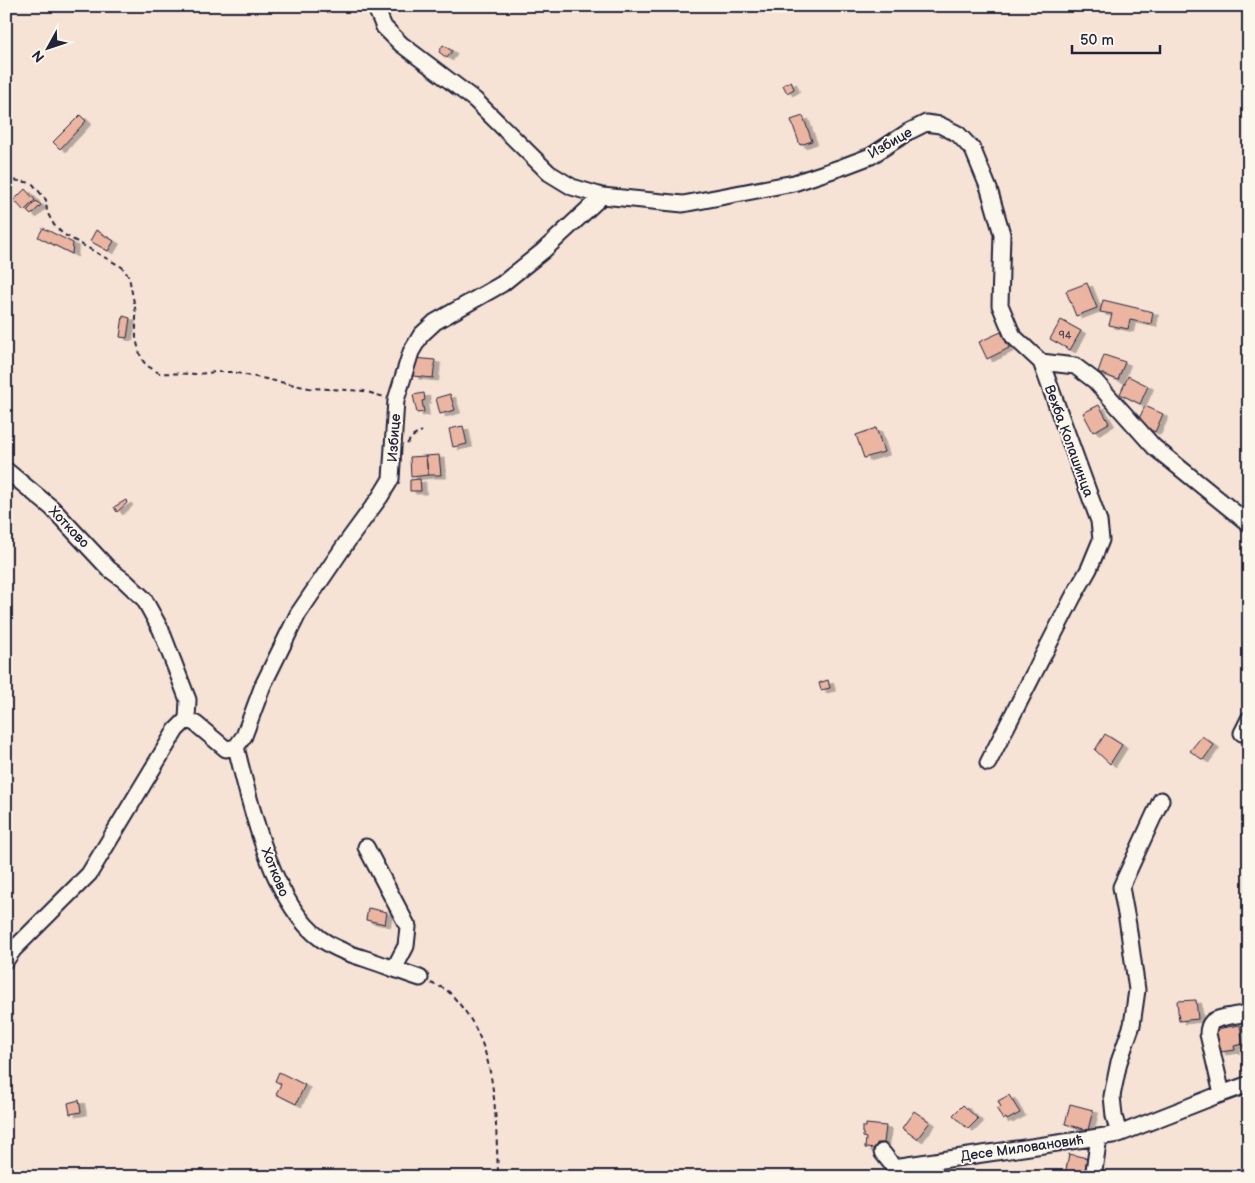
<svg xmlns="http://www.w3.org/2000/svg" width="1255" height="1183" viewBox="0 0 1255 1183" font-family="'Balsamiq Sans',sans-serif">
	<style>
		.building { fill: #ecb5a2; stroke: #22223b; filter: url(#shadow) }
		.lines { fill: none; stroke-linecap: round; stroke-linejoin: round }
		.minor-casing { stroke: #22223b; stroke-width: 19 }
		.path { stroke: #22223b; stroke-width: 2; stroke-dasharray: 5 4; stroke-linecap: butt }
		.minor { stroke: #fbf7ec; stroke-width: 15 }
		.labels { text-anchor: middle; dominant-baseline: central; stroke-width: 4; stroke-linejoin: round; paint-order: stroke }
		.number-label { font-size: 11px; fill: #544755 }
		.street-label { font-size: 14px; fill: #22223b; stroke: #fbf7ec }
	</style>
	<defs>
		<filter id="shadow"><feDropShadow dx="5.5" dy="3" stdDeviation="0" flood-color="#0004"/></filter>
	</defs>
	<rect width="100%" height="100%" fill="#f6e3d6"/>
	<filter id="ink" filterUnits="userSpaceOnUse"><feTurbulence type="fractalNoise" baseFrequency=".02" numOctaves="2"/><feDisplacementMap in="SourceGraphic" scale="10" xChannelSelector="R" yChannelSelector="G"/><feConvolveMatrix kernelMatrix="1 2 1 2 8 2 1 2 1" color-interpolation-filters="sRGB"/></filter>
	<g filter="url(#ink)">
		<!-- building -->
		<path class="building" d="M443,45L452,51L447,58L439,52Z
			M791,81L794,89L787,93L783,85Z
			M80,115L86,121L60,149L53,142Z
			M803,116L812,141L800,145L791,120Z
			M25,189L35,200L24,211L14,200Z
			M36,201L41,205L31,215L27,211Z
			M43,228L73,243L72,254L38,237Z
			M96,230L114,241L108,251L90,241Z
			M1087,283L1097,308L1076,316L1066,291Z
			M1103,300L1153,312L1151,324L1130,320L1128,329L1109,325L1112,314L1100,312Z
			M123,316L130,318L127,338L120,337Z
			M1061,320L1081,331L1070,350L1050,339Z
			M1001,332L1009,348L987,359L979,342Z
			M1104,355L1125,362L1118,380L1098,372Z
			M414,358L435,360L433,378L413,376Z
			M1128,376L1148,386L1140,404L1120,394Z
			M424,393L425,400L422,401L424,412L417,413L413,395Z
			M450,394L455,410L440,414L436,398Z
			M1099,405L1109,423L1093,432L1083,413Z
			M1145,406L1163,414L1155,432L1137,423Z
			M463,426L467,444L453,447L449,429Z
			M876,428L884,452L864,458L856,435Z
			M439,455L441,475H428L426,456Z
			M426,456L428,475L411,477L410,457Z
			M420,479L421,491H410V480Z
			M126,500L127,503L117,512L114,507Z
			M828,680L830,688L821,690L819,683Z
			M1105,734L1122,745L1110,764L1095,750Z
			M1202,736L1214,745L1203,760L1190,751Z
			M368,908L387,912L385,924L366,920Z
			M1196,1000L1198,1019L1179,1021L1177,1001Z
			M1240,1025L1243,1044L1234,1046L1235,1050L1220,1052L1216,1029Z
			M279,1072L305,1085L296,1104L276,1094L281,1084L275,1081Z
			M1009,1095L1020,1113L1007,1120L1006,1118L1003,1120L997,1109L1001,1107L998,1101Z
			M79,1100L81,1112L70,1114L68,1103Z
			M1070,1104L1093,1110L1088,1130L1065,1124Z
			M963,1105L978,1119L968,1129L953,1115Z
			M914,1111L930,1122L917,1139L902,1128Z
			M866,1124L886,1126L884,1143H877L876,1149L865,1148L866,1138L863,1137V1133H862V1127H866Z
			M1069,1154L1087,1158L1084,1177L1065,1175Z"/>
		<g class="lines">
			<!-- minor casing -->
			<g class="minor-casing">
				<path id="minor" d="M375,6L384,27L401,44L475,100L549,173L572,187L602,196L683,204L794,183L842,167L871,156L908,132L926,123L940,125L958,134L973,150L989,189L1002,234L1000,305L1013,336L1041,362L1099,521L1101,540L1089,569L1073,597L988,763
					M1041,362L1075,366L1095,381L1154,447L1249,524
					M6,470L52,508L109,569L125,581L144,599L161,630L188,700L187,719
					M1242,733L1249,719
					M236,747C250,804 272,904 321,939C335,949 350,954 366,959C384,965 402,972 420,978
					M366,847L408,927L406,946L394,969
					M6,960L14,949L89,874L176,730L187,719L196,724L226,749L236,747L244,736L263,685L298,614L347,542L380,497L391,479L396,400L411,352L421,335L435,322L502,284L543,251L602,196
					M1222,1094L1208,1034C1208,1029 1209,1025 1212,1022C1218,1017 1240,1015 1249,1013
					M1119,1134L1114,1116L1112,1096L1119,1062L1132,1025L1137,990L1128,925L1121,887L1161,800
					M882,1152L894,1167L898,1177
					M935,1161L934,1168L937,1177
					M894,1167L1119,1134L1213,1097L1249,1084
					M1093,1177L1099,1137"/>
			</g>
			<!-- path -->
			<path class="path" d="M6,179L32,183L46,200L47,212L54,225L63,234L122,267L129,277L136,313V339L141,358L146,365L159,373L196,374L218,372H232L309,388L364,391L384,397
				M407,444L412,437L422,431
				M431,983C435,985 441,987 445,989C451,993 456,1000 461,1006C498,1051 495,1116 498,1171L501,1177"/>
			<!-- minor -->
			<use href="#minor" class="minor"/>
		</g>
	</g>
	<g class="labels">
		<!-- number labels -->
		<g class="number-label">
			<text x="1065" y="335">94</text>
		</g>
		<!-- street labels -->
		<g class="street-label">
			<text transform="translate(890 143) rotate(-30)">Избице</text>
			<text transform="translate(394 438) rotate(-86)">Избице</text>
			<text transform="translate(1069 441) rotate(70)">Вехба Колашинца</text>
			<text transform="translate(69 527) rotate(46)">Хотково</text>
			<text transform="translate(275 872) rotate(68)">Хотково</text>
			<text transform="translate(1022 1148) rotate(-8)">Десе Миловановић</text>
		</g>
	</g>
	<!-- margin -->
	<rect width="1255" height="1183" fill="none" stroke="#fbf7ec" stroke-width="25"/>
	<rect x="12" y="12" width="1230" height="1158" fill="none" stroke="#22223b" stroke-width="2" filter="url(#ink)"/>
	<!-- north arrow -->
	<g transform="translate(48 48) rotate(230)" stroke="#fbf7ec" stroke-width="4" paint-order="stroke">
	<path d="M0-4L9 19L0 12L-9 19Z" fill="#22223b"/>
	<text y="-8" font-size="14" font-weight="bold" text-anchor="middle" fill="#22223b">N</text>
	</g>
	<!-- scale -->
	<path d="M1072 45v8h88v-8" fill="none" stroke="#22223b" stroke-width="2.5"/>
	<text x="1080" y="45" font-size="15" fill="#22223b" stroke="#fbf7ec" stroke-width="4" paint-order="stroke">50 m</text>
</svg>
